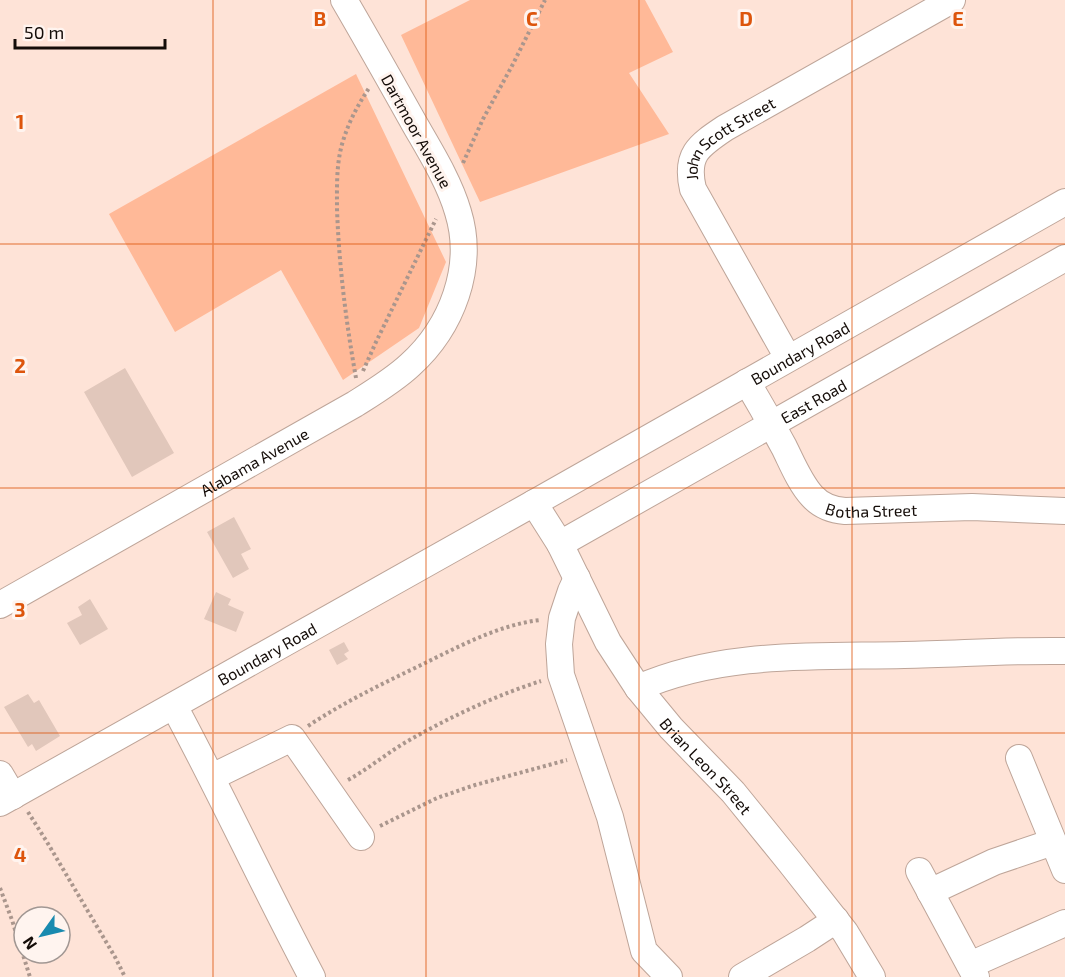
<svg xmlns="http://www.w3.org/2000/svg" width="1065" height="977" viewBox="0 0 1065 977" font-family="'Exo 2',sans-serif">
	<style>
		.green { fill: #ffb998 }
		.building { fill: #e1c7bb }
		.lines { fill: none; stroke-linecap: round; stroke-linejoin: round }
		.minor-casing { stroke: #bea599; stroke-width: 28 }
		.path { stroke: #aa968d; stroke-width: 4; stroke-dasharray: 3 3; stroke-linecap: butt }
		.minor { stroke: #fff; stroke-width: 26 }
		.grid { fill: none; stroke: #dd550c; stroke-width: 1.5; stroke-opacity: 0.55 }
		.labels { text-anchor: middle; dominant-baseline: central; stroke-width: 6; stroke-linejoin: round; paint-order: stroke }
		.street-label { font-size: 16px; fill: #140c08; stroke: #fff4ef }
		.grid-label { font-size: 20px; text-anchor: middle; font-weight: bold; fill: #dd550c; stroke: #fff4ef; stroke-width: 6; stroke-linejoin: round; paint-order: stroke }
	</style>
	<rect width="100%" height="100%" fill="#fee3d7"/>
	<!-- green -->
	<path class="green" d="M470,0H645L673,52L629,73L669,134L480,202L401,35Z
		M356,74L446,262L419,328L343,380L281,270L175,332L109,214Z"/>
	<!-- building -->
	<path class="building" d="M125,368L174,453L132,477L84,392Z
		M234,517L251,549L241,554L249,569L233,578L207,532Z
		M216,592L231,599L228,605L244,612L236,632L204,619Z
		M90,599L108,629L80,645L67,623L82,615L78,607Z
		M344,642L349,651L344,654L348,659L337,665L329,650Z
		M28,694L34,703L39,700L60,736L36,751L32,744L28,747L4,707Z"/>
	<g class="lines">
		<!-- minor casing -->
		<g class="minor-casing">
			<g id="minor">
				<path id="s1" d="M788,358L693,189C685,155 698,146 725,128L952,0"/>
				<path id="s2" d="M747,382C760,404 772,425 784,447C792,463 800,483 812,496C821,506 832,510 845,511L972,507L1065,511"/>
				<path id="s3" d="M534,503L560,544L608,642L638,688L671,728L733,792L789,861L845,932L872,977"/>
				<path id="s4" d="M560,544L1065,258"/>
				<path d="M577,578L571,591L562,618L559,644L561,675L610,817L644,951L669,977"/>
				<path id="s5" d="M0,605L355,404C374,392 394,380 410,365C452,327 475,267 458,212C449,181 430,151 414,123C391,82 368,41 344,0"/>
				<path d="M638,688C721,651 816,657 904,655C958,654 1012,650 1065,651"/>
				<path d="M174,706C222,795 264,887 312,977"/>
				<path d="M1019,758L1065,870"/>
				<path d="M0,774L13,796"/>
				<path d="M212,777L292,738L361,837"/>
				<path id="s6" d="M0,803L534,503L1065,202"/>
				<path d="M919,871L976,977"/>
				<path d="M930,892L994,862L1053,842"/>
				<path d="M970,965L1065,923"/>
				<path d="M742,977L807,939L836,920"/>
			</g>
		</g>
		<!-- path -->
		<path class="path" d="M463,163L483,119L513,64L545,0
			M363,371L376,342L436,219
			M356,378C346,322 339,266 337,209C337,187 336,163 343,141C349,121 358,105 369,88
			M308,726C344,702 382,684 421,665C458,647 498,625 540,620
			M348,780C368,769 386,754 406,742C448,718 494,696 541,681
			M28,812L47,842L115,957L125,977
			M380,826L437,798L475,785L567,760
			M0,888L12,920L30,977"/>
		<!-- minor -->
		<use href="#minor" class="minor"/>
	</g>
	<!-- grid -->
	<path class="grid" d="M213,0V977M426,0V977M639,0V977M852,0V977M0,244H1065M0,488H1065M0,733H1065"/>
	<g class="labels">
		<!-- street labels -->
		<g class="street-label">
			<text transform="translate(417 131) rotate(61)">Dartmoor Avenue</text>
			<text stroke="none"><textPath href="#s1" startOffset="264">John Scott Street</textPath></text>
			<text stroke="none"><textPath href="#s6" startOffset="918">Boundary Road</textPath></text>
			<text stroke="none"><textPath href="#s4" startOffset="291">East Road</textPath></text>
			<text stroke="none"><textPath href="#s5" startOffset="292">Alabama Avenue</textPath></text>
			<text stroke="none"><textPath href="#s2" startOffset="195">Botha Street</textPath></text>
			<text stroke="none"><textPath href="#s6" startOffset="306">Boundary Road</textPath></text>
			<text stroke="none"><textPath href="#s3" startOffset="316">Brian Leon Street</textPath></text>
		</g>
	</g>
	<g class="grid-label">
		<text x="320" y="26">B</text>
		<text x="532" y="26">C</text>
		<text x="746" y="26">D</text>
		<text x="958" y="26">E</text>
		<text x="20" y="129">1</text>
		<text x="20" y="373">2</text>
		<text x="20" y="617">3</text>
		<text x="20" y="862">4</text>
	</g>
	<!-- north arrow -->
	<g transform="translate(42 935) rotate(236)"><circle r="28" fill="#fff4ef" stroke="#a19793" stroke-width="1.5"/>
	<path d="M0-4.5L10 22L0 15L-10 22Z" fill="#198aaf"/>
	<text y="-9" font-size="16" font-weight="bold" text-anchor="middle" fill="#140c08">N</text>
	</g>
	<!-- scale -->
	<path d="M15 39v9h150v-9" fill="none" stroke="#140c08" stroke-width="3"/>
	<text x="24" y="39" font-size="18" fill="#140c08" stroke="#fff4ef" stroke-width="4.5" paint-order="stroke">50 m</text>
</svg>
